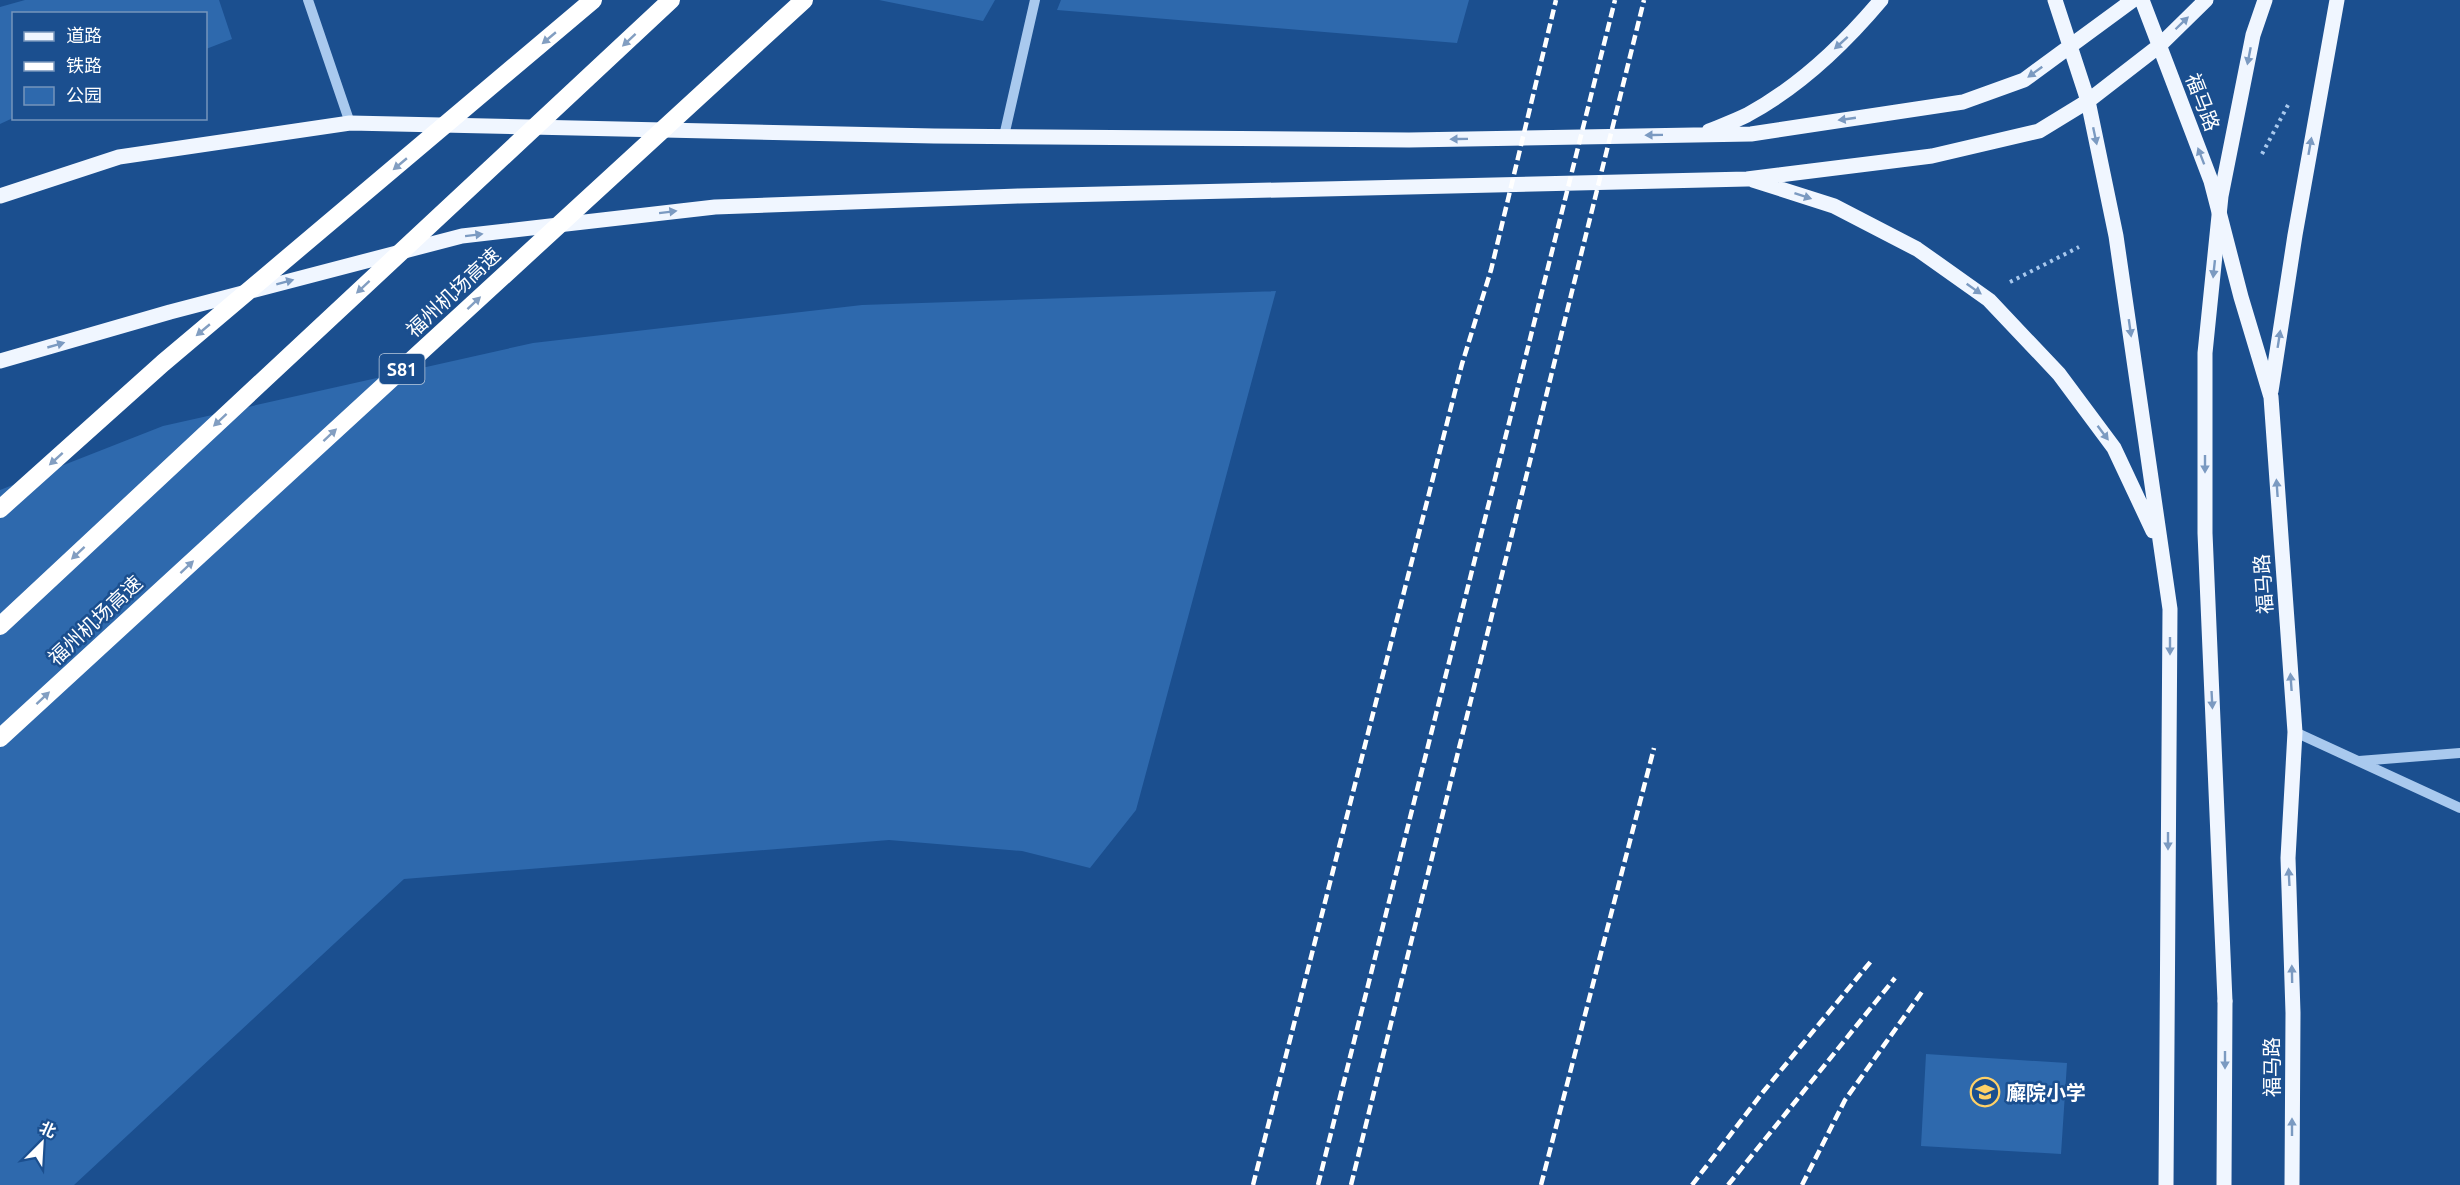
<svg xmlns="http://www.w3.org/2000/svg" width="2460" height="1185" viewBox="0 0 2460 1185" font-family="Ubuntu,'Noto Sans SC',sans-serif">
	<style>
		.green { fill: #2e69ad }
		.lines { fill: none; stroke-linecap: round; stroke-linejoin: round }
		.path { stroke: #a9c9ee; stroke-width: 4; stroke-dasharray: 3 4.5; stroke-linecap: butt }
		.minor { stroke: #a9c9ee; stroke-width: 10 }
		.major { stroke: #f0f6ff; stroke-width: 15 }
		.rail { stroke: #fff; stroke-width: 4.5; stroke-dasharray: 10 4.5; stroke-linecap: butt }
		.major-bridge { stroke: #f0f6ff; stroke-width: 15 }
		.highway-bridge { stroke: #fff; stroke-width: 18 }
		.oneway { fill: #7b9ac1 }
		.oneway2 { fill: #829ec1 }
		.labels { text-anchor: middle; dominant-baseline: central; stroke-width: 5; stroke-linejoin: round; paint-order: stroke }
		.shield { fill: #1b4f8f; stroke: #bbcadd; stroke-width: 1.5 }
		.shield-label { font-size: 18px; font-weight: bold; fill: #fff }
		.street-label { font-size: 20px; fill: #fff; stroke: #1b4f8f }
		.poi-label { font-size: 20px; font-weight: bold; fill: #fff; stroke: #1b4f8f; text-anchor: start }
	</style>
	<rect width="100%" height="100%" fill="#1b4f8f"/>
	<!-- green -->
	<path class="green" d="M25,0H219L232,39L206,49V14H14L13,118L0,124V7Z
		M879,0H995L983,21Z
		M1061,0H1469L1457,43L1057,10Z
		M1276,291L1136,810L1090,868L1022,851L889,840L404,879L74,1185H0V490L163,426L533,343L862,305Z
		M1926,1054L2067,1063L2061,1154L1921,1146Z"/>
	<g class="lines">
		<!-- path -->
		<path class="path" d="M2262,154L2288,105
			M2010,282L2079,247"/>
		<!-- minor -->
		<path class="minor" d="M308,0L350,123
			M1004,136L1035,0
			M2295,732L2460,808
			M2359,761L2460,753"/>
		<!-- major -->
		<path class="major" d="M2055,0L2088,101L2116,236L2170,609L2166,1185
			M2142,0L2211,181L2241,297L2271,397L2295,732L2288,858L2293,1013L2292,1185
			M1709,131C1721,126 1735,121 1747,115C1799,87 1844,44 1881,0
			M1753,180L1834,206L1917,249L1989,300L2059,374L2114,448L2153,531
			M0,196L119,157L350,123L934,136L1409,140L1751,134L1963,102L2024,80L2133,0
			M0,361L170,312L462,236L715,207L1019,196L1747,179L1932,156L2039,131L2088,101L2159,46L2206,0
			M2271,391L2295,235L2337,0
			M2224,1185L2225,1001"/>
		<!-- rail -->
		<path class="rail" d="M1253,1185L1462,364L1491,270L1556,0
			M1318,1185L1615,0
			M1351,1185L1644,0
			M1541,1185L1654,748
			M1692,1185L1763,1092L1872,960
			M1728,1185L1895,978
			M1802,1185L1845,1100L1924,989"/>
		<!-- major-bridge -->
		<path class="major-bridge" d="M2225,1001L2205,533V353L2221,196L2253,35L2265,0"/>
		<!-- highway-bridge -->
		<path class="highway-bridge" d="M0,509L163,363L593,0
			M0,626L671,0
			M0,738L804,0"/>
	</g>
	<!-- one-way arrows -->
	<defs><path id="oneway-solid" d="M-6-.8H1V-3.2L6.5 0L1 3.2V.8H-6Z" transform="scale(1.5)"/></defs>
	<g class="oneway">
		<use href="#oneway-solid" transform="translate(2182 23) rotate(-44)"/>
		<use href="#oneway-solid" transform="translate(1841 43) rotate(138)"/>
		<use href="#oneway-solid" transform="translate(2249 56) rotate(101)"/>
		<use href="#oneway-solid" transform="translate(2035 72) rotate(144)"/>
		<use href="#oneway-solid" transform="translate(1847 119) rotate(172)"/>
		<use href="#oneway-solid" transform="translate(1654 135) rotate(179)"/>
		<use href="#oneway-solid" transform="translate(2095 136) rotate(78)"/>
		<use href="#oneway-solid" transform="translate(1459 139) rotate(179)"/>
		<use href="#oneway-solid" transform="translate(2310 146) rotate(-80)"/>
		<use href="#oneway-solid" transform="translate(2201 156) rotate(-111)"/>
		<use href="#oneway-solid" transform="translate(1803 196) rotate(18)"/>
		<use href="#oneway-solid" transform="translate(668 212) rotate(-7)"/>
		<use href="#oneway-solid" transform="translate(474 235) rotate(-7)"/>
		<use href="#oneway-solid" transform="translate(2214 269) rotate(96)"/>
		<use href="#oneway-solid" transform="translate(285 282) rotate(-15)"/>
		<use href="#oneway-solid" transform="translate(1974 289) rotate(35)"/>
		<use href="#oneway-solid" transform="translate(2130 328) rotate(82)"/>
		<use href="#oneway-solid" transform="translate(2279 339) rotate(-81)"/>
		<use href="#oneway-solid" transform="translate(56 345) rotate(-16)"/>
		<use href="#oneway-solid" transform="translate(2103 433) rotate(53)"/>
		<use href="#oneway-solid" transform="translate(2205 464) rotate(90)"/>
		<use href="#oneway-solid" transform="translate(2277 488) rotate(-94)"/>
		<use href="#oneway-solid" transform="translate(2170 646) rotate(90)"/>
		<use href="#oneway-solid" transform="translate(2291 682) rotate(-94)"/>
		<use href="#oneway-solid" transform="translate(2212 700) rotate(87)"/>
		<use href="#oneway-solid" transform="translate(2168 841) rotate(90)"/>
		<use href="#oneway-solid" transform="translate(2289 877) rotate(-93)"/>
		<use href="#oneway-solid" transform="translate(2292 974) rotate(-91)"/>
		<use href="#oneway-solid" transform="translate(2225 1060) rotate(90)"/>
		<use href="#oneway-solid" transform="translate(2292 1127) rotate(-90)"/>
	</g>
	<g class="oneway2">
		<use href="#oneway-solid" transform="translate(549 38) rotate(140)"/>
		<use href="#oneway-solid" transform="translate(629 40) rotate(137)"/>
		<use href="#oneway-solid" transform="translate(400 164) rotate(140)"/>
		<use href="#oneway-solid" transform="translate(363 287) rotate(137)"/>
		<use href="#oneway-solid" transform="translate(474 303) rotate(-43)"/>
		<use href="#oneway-solid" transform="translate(203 330) rotate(140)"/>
		<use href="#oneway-solid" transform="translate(220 420) rotate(137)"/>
		<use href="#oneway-solid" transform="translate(330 435) rotate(-43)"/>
		<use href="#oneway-solid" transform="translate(56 459) rotate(138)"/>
		<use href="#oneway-solid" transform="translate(78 553) rotate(137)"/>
		<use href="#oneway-solid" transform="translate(187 567) rotate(-43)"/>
		<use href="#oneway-solid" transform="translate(43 698) rotate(-43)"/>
	</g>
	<!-- icons -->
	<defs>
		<g id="school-ring" transform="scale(1.5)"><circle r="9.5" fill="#1b4f8f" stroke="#ffd166" stroke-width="1.5"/><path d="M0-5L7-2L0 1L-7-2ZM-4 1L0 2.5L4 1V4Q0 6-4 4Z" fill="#ffd166"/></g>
	</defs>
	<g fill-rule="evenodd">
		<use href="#school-ring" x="1985" y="1092"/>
	</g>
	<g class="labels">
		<!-- shield labels -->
		<rect class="shield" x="379.5" y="354" width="45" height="30" rx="4.5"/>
		<g class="shield-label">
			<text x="402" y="369">S81</text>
		</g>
		<!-- street labels -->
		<g class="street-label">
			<text transform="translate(2203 102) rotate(69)">福马路</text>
			<text transform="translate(453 292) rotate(-43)">福州机场高速</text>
			<text transform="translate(2263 584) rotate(-94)">福马路</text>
			<text transform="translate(95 620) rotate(-43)">福州机场高速</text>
			<text transform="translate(2271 1067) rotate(-90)">福马路</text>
		</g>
		<!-- poi labels -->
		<g class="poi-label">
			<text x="2006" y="1092">廨院小学</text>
		</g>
	</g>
	<!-- legend -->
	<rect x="12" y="12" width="195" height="108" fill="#1b4f8f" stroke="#7695bc" stroke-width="1.5"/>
	<rect x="24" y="32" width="30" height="9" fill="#f0f6ff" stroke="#7695bc" stroke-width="1.5"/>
	<text x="66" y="42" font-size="18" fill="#ffffff">道路</text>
	<rect x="24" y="62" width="30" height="9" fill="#ffffff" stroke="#7695bc" stroke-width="1.5"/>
	<text x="66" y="72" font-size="18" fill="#ffffff">铁路</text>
	<rect x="24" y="87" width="30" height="18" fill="#2e69ad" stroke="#7695bc" stroke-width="1.5"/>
	<text x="66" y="102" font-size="18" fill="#ffffff">公园</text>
	<!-- north arrow -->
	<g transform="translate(42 1143) rotate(24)" stroke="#1b4f8f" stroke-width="4.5" paint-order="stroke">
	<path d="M0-4.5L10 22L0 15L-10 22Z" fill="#ffffff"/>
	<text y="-9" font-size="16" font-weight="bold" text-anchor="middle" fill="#ffffff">北</text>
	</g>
</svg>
